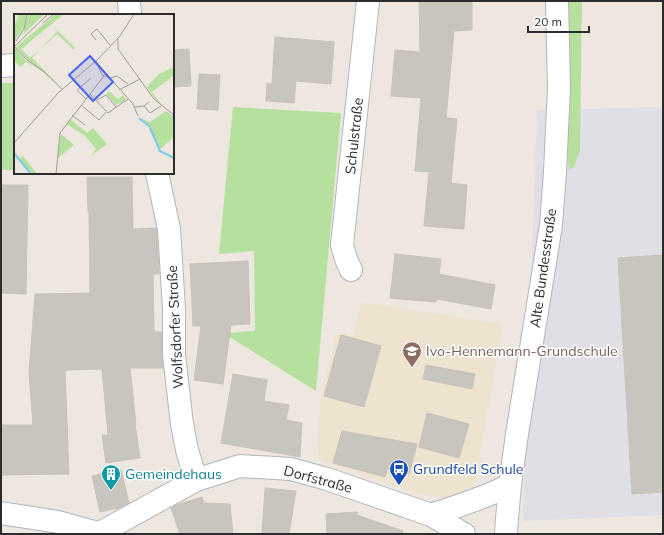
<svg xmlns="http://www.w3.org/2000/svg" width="664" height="535" viewBox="0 0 664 535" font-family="Mulish,sans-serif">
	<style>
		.industrial { fill: #e1dfe6 }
		.education { fill: #ede3cf }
		.green { fill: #b5e09e }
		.building { fill: #c8c4be; stroke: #c8c2b8 }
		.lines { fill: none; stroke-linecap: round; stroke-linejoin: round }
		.street-casing { stroke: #b2b5be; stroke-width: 24 }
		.secondary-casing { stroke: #b2b5be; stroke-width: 24 }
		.street { stroke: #fff; stroke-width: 22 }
		.secondary { stroke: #fff; stroke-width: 22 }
		.labels { text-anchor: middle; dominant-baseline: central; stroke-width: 3; stroke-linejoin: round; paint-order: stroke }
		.street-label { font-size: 14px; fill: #2c2c2c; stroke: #fff }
		.education-label { font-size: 14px; fill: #785e54; stroke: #fff; text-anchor: start }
		.transit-label { font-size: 14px; fill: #164399; stroke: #fff; text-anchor: start }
		.culture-label { font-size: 14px; fill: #0d838f; stroke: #fff; text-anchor: start }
		.inset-river { fill: none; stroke: #78cbe9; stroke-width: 2 }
		.inset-road { fill: none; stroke: #a09c97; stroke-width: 1 }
		.view { fill: #4867f1; fill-opacity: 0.15; stroke: #4867f1; stroke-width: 2 }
		.inset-edge { fill: none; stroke: #2c2c2c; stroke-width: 2 }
	</style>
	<rect width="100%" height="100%" fill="#ede7df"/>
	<!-- industrial -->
	<path class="industrial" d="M663,107V515L523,521L537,110Z"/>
	<!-- education -->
	<path class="education" d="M361,302L503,324L473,492L447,498L419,494L381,481L318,459L320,401L337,334L354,335Z"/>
	<!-- green -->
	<path class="green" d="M568,1H582L580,150L574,167L569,169L567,151Z
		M1,83H15V170H1Z
		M233,107L341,113L316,391L223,333L255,331L254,251L219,254Z"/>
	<!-- building -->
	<path class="building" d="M419,1H472V30L454,31L446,118L457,119L451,183L467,185L464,229L424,226L429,172L415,171L421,98L391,96L395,50L420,52Z
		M275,37L334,42L331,84L296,81L294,103L266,101L267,83L272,84Z
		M189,49L191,86L173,87V50Z
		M199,74L220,75L218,110L197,109Z
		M87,177H132L133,229L156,228L157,231L159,274H153L154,332H162V355L163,368H130L136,424H135L140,458L106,463L102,435H108L102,369L65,370L69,474L1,475V425H33L29,372L35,294L90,293L89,212H88Z
		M1,185H28L26,294L1,293Z
		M395,254L441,259L439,274L495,285L491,309L437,299L436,302L390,298Z
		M663,255V492L632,494L618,258Z
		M248,261L250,324L231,325L223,384L194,380L201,326H193L190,264Z
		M341,335L381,346L364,407L324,396Z
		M426,365L475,374L472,389L423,379Z
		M233,374L267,380L264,401L289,405L286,420L302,423L300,457L221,443Z
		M427,413L469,424L459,458L419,447Z
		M342,431L417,444L409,474L388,468L385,477L333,463Z
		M121,470L129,503L119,508L100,512L92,476Z
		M265,488L296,491L289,534H262Z
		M202,497L204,503L230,504L233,534H180L171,508L176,505Z
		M357,512V515L403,531V534H327L326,514Z"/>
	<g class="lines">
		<!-- street casing -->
		<g class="street-casing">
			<path id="street" d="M129,1L130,15
				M1,66L15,65
				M157,173L169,229L174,309V355L182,424L187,450L196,480
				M351,270L346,259L342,245L368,1
				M1,513L58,522L98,533
				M431,515C458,506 485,498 510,485
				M98,534L196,480L240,466L291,469L327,479L431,515L464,534"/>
		</g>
		<!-- secondary casing -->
		<g class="secondary-casing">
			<path id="secondary" d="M506,534L507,518L510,485L517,434L551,225L555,172L559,87L557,1"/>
		</g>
		<!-- street -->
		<use href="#street" class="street"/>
		<!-- secondary -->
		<use href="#secondary" class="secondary"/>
	</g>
	<!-- icons -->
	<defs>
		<g id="school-pin" transform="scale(1)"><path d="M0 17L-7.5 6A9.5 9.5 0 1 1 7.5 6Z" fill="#8d6e63" stroke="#fff"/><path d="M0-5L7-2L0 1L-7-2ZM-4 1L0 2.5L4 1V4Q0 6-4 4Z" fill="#fff"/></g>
		<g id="bus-pin" transform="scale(1)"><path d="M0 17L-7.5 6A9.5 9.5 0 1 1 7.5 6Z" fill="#1a4fb4" stroke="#fff"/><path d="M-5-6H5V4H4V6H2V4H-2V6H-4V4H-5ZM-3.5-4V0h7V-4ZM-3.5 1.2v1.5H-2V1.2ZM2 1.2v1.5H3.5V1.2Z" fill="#fff"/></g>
		<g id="building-pin" transform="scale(1)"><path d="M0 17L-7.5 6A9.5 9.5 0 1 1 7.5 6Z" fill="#0f9aa8" stroke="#fff"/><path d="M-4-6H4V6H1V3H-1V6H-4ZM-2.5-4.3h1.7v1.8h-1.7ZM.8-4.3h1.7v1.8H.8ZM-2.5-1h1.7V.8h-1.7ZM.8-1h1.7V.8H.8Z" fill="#fff"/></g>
	</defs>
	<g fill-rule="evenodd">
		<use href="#school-pin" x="412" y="351"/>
		<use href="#bus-pin" x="399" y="469"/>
		<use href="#building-pin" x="111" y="474"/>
	</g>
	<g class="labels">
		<!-- street labels -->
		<g class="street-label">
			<text transform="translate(354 136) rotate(-84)">Schulstraße</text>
			<text transform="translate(543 268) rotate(-82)">Alte Bundesstraße</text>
			<text transform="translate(175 327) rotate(-93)">Wolfsdorfer Straße</text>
			<text transform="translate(318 479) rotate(15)">Dorfstraße</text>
		</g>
		<!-- education labels -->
		<g class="education-label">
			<text x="426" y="351">Ivo-Hennemann-Grundschule</text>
		</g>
		<!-- transit labels -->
		<g class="transit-label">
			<text x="413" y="469">Grundfeld Schule</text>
		</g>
		<!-- culture labels -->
		<g class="culture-label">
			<text x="125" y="474">Gemeindehaus</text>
		</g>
	</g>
	<!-- overview -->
	<g transform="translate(14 14)">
		<rect width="160" height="160" fill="#ede7df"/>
		<path d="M5,0H12L10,13L0,28V13ZM14,0H30L9,21ZM42,0H50L7,35L16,44L14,45L24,38L18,44L44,70L15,47L2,33ZM44,17L61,34L59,35L43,20L24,37ZM1,34L12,47L25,55L12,48L6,53L0,46ZM160,53V61L138,78L147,90L144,89L133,73L145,60ZM95,77L104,85L109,81L112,86L102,91L92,80ZM152,97L160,103V123L145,136L137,115L125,104L136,108ZM56,105L73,119L79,114L93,130L77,142L82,135L70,121L52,110ZM47,120L60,131L43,145ZM9,142L23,160H19L4,145Z" fill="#b5e09e"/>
		<path class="inset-river" d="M125,104L136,113M136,114L146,137L160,144M0,139L17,160"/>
		<path class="inset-road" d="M29,9L40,0M104,25V35L140,85L160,101M82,26L77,20L83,15L96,31M2,27L10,15L13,0M0,32L13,46L29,57L48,75M0,33L34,0M82,47L88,61L96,64L103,62L114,70M96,64L119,90L124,102M105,76L126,65M76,80L94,99L114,85M72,85L63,76L77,64M83,86L92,81L102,93M67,91L85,106L92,98M130,92L136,99L147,92M120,93L130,92L135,88M58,101L71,111M0,129L45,78L82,47L106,22L120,0M42,160L46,119L90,62"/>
		<path class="view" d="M76,42L99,68L79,87L55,61Z"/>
		<rect width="160" height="160" class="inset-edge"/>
	</g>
	<!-- border -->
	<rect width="664" height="535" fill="none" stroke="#2c2c2c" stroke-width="4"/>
	<!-- scale -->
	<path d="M528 26v6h61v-6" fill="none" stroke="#2c2c2c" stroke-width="2"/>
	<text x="534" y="26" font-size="12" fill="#2c2c2c" stroke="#ffffff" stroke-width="3" paint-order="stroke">20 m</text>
</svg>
